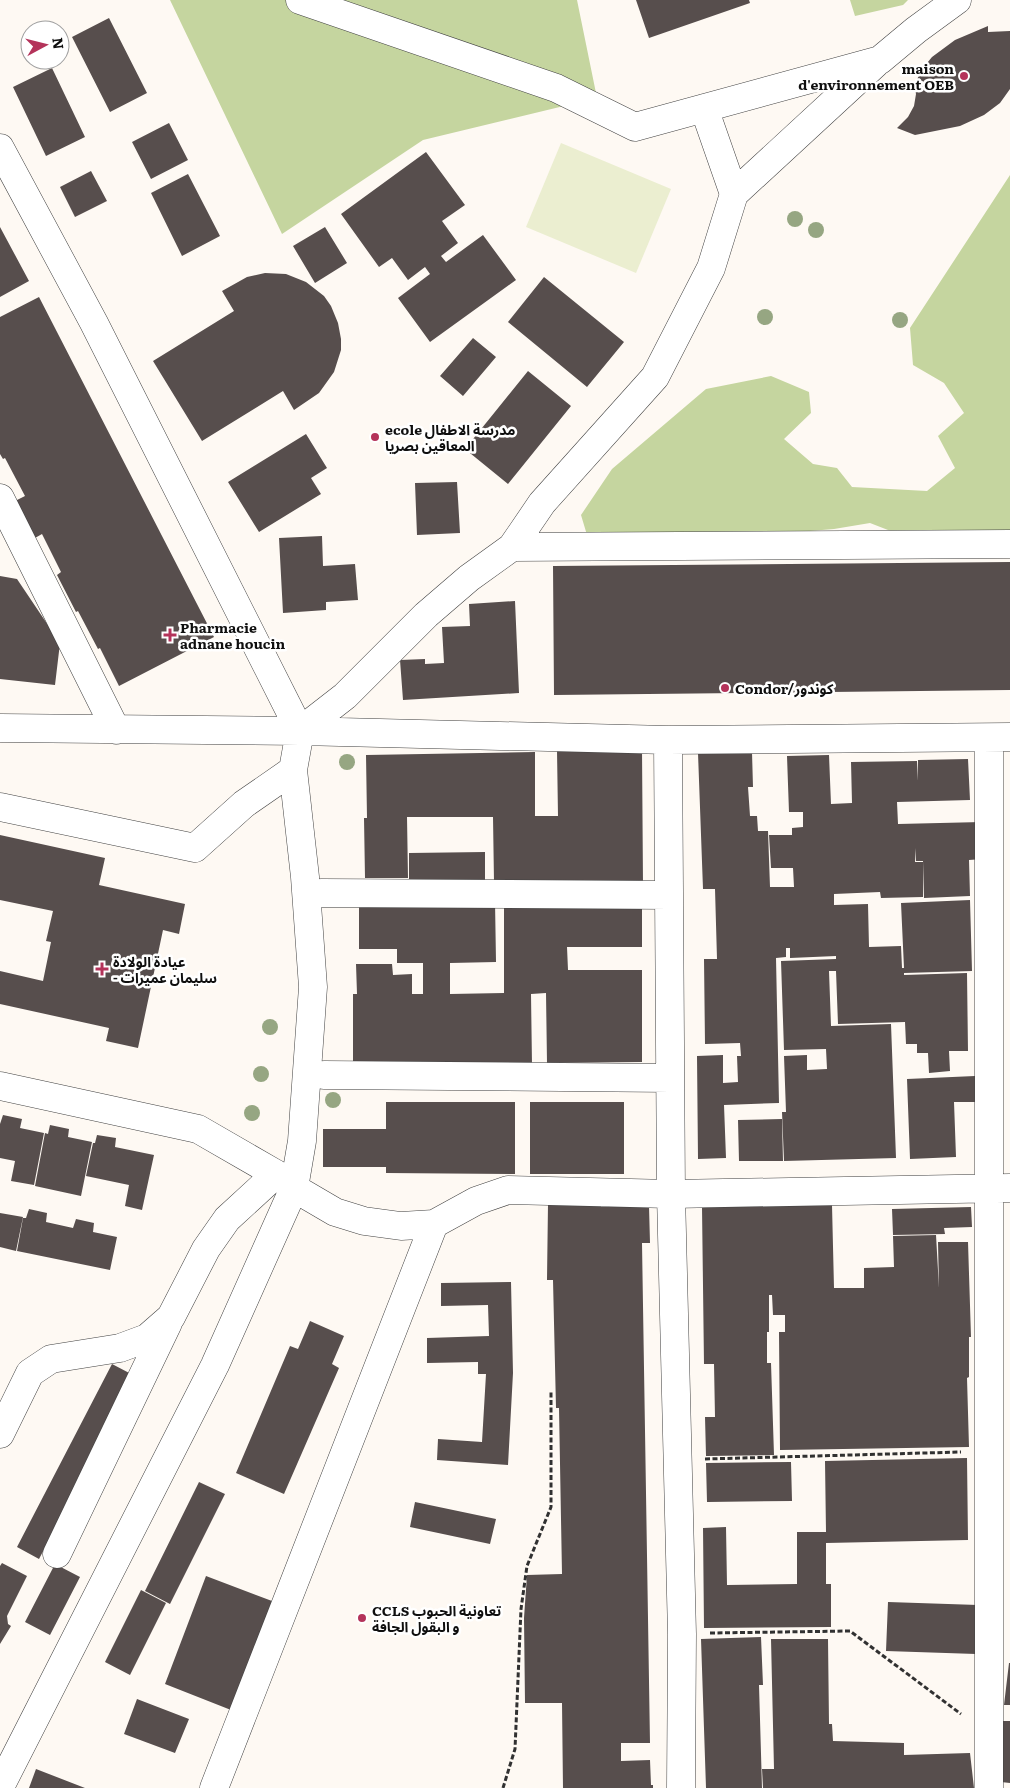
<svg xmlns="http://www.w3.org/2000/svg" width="1010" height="1788" viewBox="0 0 1010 1788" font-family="Literata,'Noto Sans Arabic',serif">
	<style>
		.forest { fill: #c5d59f }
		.pitch { fill: #ebeed0 }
		.building { fill: #574e4d }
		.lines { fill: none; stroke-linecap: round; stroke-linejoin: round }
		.minor-casing { stroke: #424242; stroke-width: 29 }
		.path { stroke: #313131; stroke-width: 3; stroke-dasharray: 5 2.5; stroke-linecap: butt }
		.minor { stroke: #fff; stroke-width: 28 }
		.tree { fill: #96a682 }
		.poi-dot { fill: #b4335a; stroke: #fff; stroke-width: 2 }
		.labels { text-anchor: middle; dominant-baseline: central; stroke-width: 5; stroke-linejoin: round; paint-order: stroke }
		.poi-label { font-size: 14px; font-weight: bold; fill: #0f0f0f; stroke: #fff; text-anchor: start }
	</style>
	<rect width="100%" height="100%" fill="#fef9f3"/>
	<!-- forest -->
	<path class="forest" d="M170,0H577L597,98L423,140L282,234Z
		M850,0H908L903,5L855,16Z
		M1010,175V545L906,537L870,523L834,529L774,534L587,535L581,515L612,469L706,389L771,376L809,392L811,413L784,439L813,464L837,468L852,487L927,491L955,468L938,436L964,413L944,383L913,365L910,328Z"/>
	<!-- pitch -->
	<path class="pitch" d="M561,143L671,189L636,273L526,227Z"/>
	<!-- building -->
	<path class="building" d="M636,0H749L750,3L649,38Z
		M109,18L147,93L110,112L72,37Z
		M988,26V32L1010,31V89L1000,103L984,115L960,126L915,135L897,128L908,117L914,106L916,94L914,85L923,68L932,57L955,40Z
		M52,68L85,137L46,156L13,87Z
		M169,123L188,160L151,179L132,142Z
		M426,152L465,205L442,221L458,243L441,256L446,262L483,235L516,280L430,342L398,298L430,274L425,267L408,280L392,258L379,267L341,214Z
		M91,171L107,201L75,217L60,187Z
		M188,174L220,236L182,256L151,193Z
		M0,227L29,281L0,297Z
		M325,227L347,263L315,283L293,246Z
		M265,273L286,274L306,282L324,296L331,306L338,323L341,339V350L334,372L319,393L294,410L283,391L202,441L153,361L234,311L222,291L247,277Z
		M544,277L624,342L587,387L508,322Z
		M39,297L214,637L119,686L100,648L98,649L78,611L76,612L57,575L61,572L42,534L35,538L15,501L25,496L5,458L3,459L0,454V317Z
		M473,338L496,357L463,396L440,376Z
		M528,371L571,406L508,484L465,449Z
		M306,434L327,468L311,478L321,494L259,532L228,482Z
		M457,482L460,533L417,535L415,483Z
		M322,536L323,566L355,564L358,600L326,602V610L283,613L279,538Z
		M1010,562V690L554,695L553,566Z
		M0,576L17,579L60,643L55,685L0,679Z
		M515,601L519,693L403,700L400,660L425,659V664L444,663L442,627L470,626L469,604Z
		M642,749L643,885L494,882L493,817H407L408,878H365L364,818H367L366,755L535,752V816H558L557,750Z
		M752,752L753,787H748L750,816H757L758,831H768L770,887H794L793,868H771L769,835H792V828L803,827V812H789L787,756L829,755L831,804L852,803L851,762L917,761L918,781V760L968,759L970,800L897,802L898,824L982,822L983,859L969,860L970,896L924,898L923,861H916V848L915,862H923V897L881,898L880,892L834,894V905L868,904L869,947L901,946L902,968H904L901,903L970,900L972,971L904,973V975L967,973L968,1051H949L950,1071L929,1073L928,1053H917V1044H906L905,1022L838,1024L836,971H829L831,1026L891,1024L896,1158L784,1161L782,1112H786L784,1056L807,1055V1070L827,1069L826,1049L784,1050L781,961L836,959V956L790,958V948H786V957L776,958L779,1103L724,1105L726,1158L698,1159L697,1056L723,1055V1083L738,1082L737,1056H741L740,1043L705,1044L704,959H753H717L715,889H703L698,753Z
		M0,835L105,858L99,885L185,904L179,934L163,930L138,1048L106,1041L109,1028L0,1004V971L43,981L51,942L46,941L53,911L0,900Z
		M485,852V884L409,885V853Z
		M359,901H495L496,962L450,963V994L504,993V902L642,901V947H567L568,970H642V1062L547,1063L546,993L531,994L532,1065L353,1069V994H357L356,964H392L393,975L412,974V994H423V963H397V949H359Z
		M975,1076L976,1102H954L956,1157L910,1159L907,1079Z
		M386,1102H515V1174L386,1173V1167H323V1129H386Z
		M530,1102H624V1174H530Z
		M3,1115L22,1119L20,1128L44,1133L34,1185L11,1181L15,1161L0,1158V1124Z
		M782,1119L783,1161H739L738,1120Z
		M50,1125L69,1129L68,1137L92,1142L81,1196L35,1186L45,1133L48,1134Z
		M97,1135L116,1138L115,1147L154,1155L142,1210L125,1206L129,1185L86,1176L93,1143H95Z
		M601,1203V1207L649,1206L650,1243H642L650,1743H621V1761L650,1760L651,1785H653V1788H563L562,1703H525L524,1618L527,1575L562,1574L559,1408H556L553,1280H547L548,1204Z
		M832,1205L834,1288H864V1268L894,1267L893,1236L936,1235L939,1288L938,1242H968L971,1337H969V1377L967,1378L969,1447L780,1450L779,1332H785V1315H773L772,1295H769V1332H767V1363H771L774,1455L706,1456L705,1417H715L714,1364H704L702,1207Z
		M971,1207L972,1227L944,1228L945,1234L893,1235L892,1209Z
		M29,1209L47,1213L46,1222L73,1228L76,1219L94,1223L93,1232L117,1237L110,1270L17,1251L23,1218H26Z
		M0,1213L23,1217L16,1251L0,1247Z
		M511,1282L513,1373L508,1465L437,1460L438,1439L482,1442L486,1374H478V1362L427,1363V1338L489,1336L488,1305L441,1306V1283Z
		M310,1321L344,1336L332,1364L339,1368L284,1494L236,1473L290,1346L298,1349Z
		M112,1364L135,1376L39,1559L17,1547Z
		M967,1458L968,1540L826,1543V1584H831V1627L704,1628L703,1528L726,1527L727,1585L797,1584V1532H826L825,1461Z
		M791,1462L792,1501L707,1502L706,1463Z
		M199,1482L225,1494L170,1604L145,1591Z
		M415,1502L496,1519L490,1544L410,1527Z
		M2,1563L27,1576L7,1616L8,1624L11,1626L0,1644V1566Z
		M55,1564L80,1577L50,1635L25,1622Z
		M206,1576L272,1601L231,1710L165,1684Z
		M141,1590L166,1603L130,1675L105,1662Z
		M888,1602L978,1605L976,1654L886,1651Z
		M761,1637L763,1685H759L762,1788H706L701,1639Z
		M771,1639H828L829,1724H832L833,1741L904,1743V1755L970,1753L974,1788H763L762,1769H774Z
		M1009,1663H1010V1705H1004Z
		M137,1699L189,1719L175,1753L124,1734Z
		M1003,1721H1010V1783L1001,1782Z
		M36,1769L85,1788H29Z"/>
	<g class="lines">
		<!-- minor casing -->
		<g class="minor-casing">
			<path id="minor" d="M300,0L556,88L635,127L880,60L916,30L957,0
				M0,148L94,323L300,731L293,770L305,877L313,987L302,1141L294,1188L215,1365L0,1787
				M734,194L876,63
				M0,498L116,730
				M512,547L1010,544
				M0,728L300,731L668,740L1010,737
				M300,731L345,696L426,615L469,578L512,547L542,503L655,377L711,268L734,194L704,108
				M989,738V1788
				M668,740L671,1194L682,1634L681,1788
				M0,807L195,848L244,804L293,770
				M321,893L669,895
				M324,1075L670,1078
				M0,1086L198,1129L276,1174L294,1188L335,1212L364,1221L401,1226L434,1224L476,1201L508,1190L671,1194L1010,1188
				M0,1434L30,1373L51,1359L120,1348L147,1338L171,1317L206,1249L227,1219L276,1174
				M57,1554L168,1323
				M214,1788L434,1224"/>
		</g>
		<!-- path -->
		<path class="path" d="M705,1459L961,1452
			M710,1633L850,1631L961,1714
			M503,1788L515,1749L521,1609L527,1566L551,1507V1390"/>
		<!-- minor -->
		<use href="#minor" class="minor"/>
	</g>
	<!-- trees -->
	<g class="tree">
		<circle cx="795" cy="219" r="8"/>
		<circle cx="816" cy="230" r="8"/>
		<circle cx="765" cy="317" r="8"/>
		<circle cx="900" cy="320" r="8"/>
		<circle cx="347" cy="762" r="8"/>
		<circle cx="270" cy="1027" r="8"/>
		<circle cx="261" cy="1074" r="8"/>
		<circle cx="333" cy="1100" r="8"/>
		<circle cx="252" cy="1113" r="8"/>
	</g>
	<!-- markers -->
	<g class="poi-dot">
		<circle cx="964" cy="76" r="5"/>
		<circle cx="375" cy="437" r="5"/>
		<path d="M167.5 627.5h5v5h5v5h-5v5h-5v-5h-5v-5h5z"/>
		<circle cx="725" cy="688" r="5"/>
		<path d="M99.5 961.5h5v5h5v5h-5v5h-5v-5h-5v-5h5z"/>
		<circle cx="362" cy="1618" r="5"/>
	</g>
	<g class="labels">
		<!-- poi labels -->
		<g class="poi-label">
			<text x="954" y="68" text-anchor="end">maison<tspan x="954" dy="16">d'environnement OEB</tspan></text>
			<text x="385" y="429">ecole مدرسة الاطفال<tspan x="385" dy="16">المعاقين بصريا</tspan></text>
			<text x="180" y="627">Pharmacie<tspan x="180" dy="16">adnane houcin</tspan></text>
			<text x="735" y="688">Condor/كوندور</text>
			<text x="113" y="961">عيادة الولادة<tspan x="113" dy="16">- سليمان عميرات</tspan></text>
			<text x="372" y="1610">CCLS تعاونية الحبوب<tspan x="372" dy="16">و البقول الجافة</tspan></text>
		</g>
	</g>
	<!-- north arrow -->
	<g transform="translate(45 45) rotate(83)"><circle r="24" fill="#ffffff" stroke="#9f9f9f"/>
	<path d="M0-4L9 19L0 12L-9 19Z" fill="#b4335a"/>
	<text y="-8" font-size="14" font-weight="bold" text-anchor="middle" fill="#0f0f0f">N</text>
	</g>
</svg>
